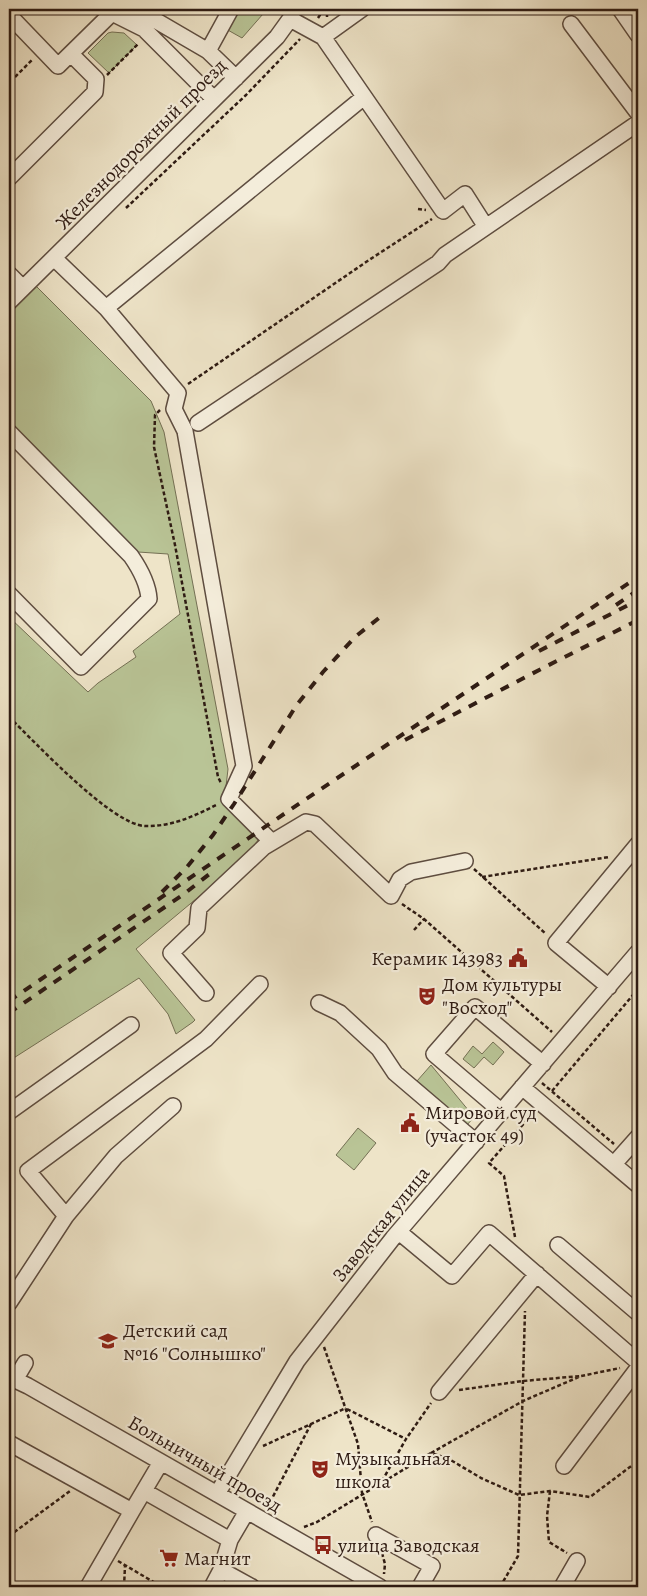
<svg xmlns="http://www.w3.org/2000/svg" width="647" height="1596" viewBox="0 0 647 1596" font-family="Alegreya,serif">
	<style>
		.green { fill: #b9c496; stroke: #747054 }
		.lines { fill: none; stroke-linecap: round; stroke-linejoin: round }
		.minor-casing { stroke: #5e4d40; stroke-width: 18 }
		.path { stroke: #2e1b13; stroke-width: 2.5; stroke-dasharray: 4 2.5; stroke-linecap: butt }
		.minor { stroke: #f4eddb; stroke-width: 15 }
		.rail { stroke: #2e1b13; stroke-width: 4; stroke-dasharray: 9 9; stroke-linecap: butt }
		.labels { text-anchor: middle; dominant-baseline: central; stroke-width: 4.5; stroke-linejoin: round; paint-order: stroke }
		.street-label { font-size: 20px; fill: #2e1b13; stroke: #f4eddb }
		.poi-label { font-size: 20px; fill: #2e1b13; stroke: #f4eddb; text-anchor: start }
	</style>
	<rect width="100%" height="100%" fill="#eee4c8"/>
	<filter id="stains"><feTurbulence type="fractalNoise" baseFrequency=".004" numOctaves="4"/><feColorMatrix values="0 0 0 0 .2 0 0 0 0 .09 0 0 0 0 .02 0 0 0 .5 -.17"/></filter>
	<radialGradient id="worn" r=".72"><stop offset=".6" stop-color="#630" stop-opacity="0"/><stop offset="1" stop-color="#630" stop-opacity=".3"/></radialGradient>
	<!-- green -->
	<path class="green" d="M236,9H263V14L242,38L226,29Z
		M112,32L124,33L137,45L109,73L88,53L108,33Z
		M36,286L151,401L164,432L228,769L224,804L258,840L254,846L202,894L136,949L195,1020L193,1022L176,1034L168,1014L139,978L9,1061V617L88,692L98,683L136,657L133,651L180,614L168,554L138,552L9,420V313Z
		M493,1042L504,1052L493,1065L484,1057L474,1068L463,1059L473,1046L482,1054Z
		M431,1065L474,1117L467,1125L417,1081Z
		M358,1128L376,1143L354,1170L336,1155Z"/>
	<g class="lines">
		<!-- minor casing -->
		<g class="minor-casing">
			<path id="minor" d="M107,9L112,13L144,29L214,99
				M136,9L208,51L236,78
				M620,9L638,35
				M9,15L58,66L112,13
				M290,19L323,37L443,211L465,194L486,227
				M571,24L638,113
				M323,37L362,9
				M208,51L231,9
				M9,178L95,92L96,79L71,54
				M54,258L106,308L364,97
				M9,274L23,288
				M9,302L277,37L290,19L294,9
				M106,308L178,393L174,409L185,431L244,766L229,799L271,841
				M198,423L438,263L445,255L638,123
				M9,432L131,556C140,569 148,583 149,599L81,667L9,594
				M609,987L556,943L638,844
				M206,993L171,953L197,928L199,908L264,847L306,822L315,824L391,896L400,879L411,872L465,861
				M319,1003L340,1013L379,1049L395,1073L476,1142
				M522,1087L638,1185
				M9,1112L131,1025
				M502,1112L434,1054L475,1007L543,1064
				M614,1164L638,1137
				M66,1216L28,1171L206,1039L260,984
				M399,1232L452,1276L489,1233L638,1362
				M558,1245L638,1313
				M9,1303L66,1216L116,1156L173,1106
				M9,1377L28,1386L380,1587
				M15,1380L25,1363
				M439,1392L537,1274
				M9,1443L132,1511L161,1462
				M564,1466L638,1368
				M144,1491L230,1540
				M217,1494L297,1361L393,1238L638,952
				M376,1535L432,1566L420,1587
				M221,1570L252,1587
				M88,1587L132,1511
				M212,1587L221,1570L230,1540L247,1511
				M562,1587L577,1561"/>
		</g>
		<!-- path -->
		<path class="path" d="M327,17V9
			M318,18L324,9
			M107,75L139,43
			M15,77L33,59
			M126,208L246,95L300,39
			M418,209L426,210
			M188,384L369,260L432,219
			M160,410L155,415L154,447L175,545L218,777L221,783
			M9,717C35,742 112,825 145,826C171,827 195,816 218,804
			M474,869L546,934
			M482,877L609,857
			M402,904L424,919L552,1032
			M414,930L424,919
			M542,1083L614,1144
			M552,1091L638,989
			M515,1237L504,1176L489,1163L533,1113
			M324,1347L358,1444L362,1493L372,1522
			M459,1390L523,1381L581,1376
			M347,1409L406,1439
			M132,1431L135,1424
			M263,1446L346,1408
			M168,1451L170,1445
			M431,1453L523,1401L581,1376L620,1368
			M382,1481L406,1439L431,1403
			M550,1491L547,1516L549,1542L567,1553
			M267,1508L311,1424
			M304,1527L317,1522L431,1453L449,1459L481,1478L519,1495L550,1491L590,1497L638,1461
			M9,1536L70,1491
			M382,1553L385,1564L384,1574
			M118,1561L162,1587
			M124,1587L125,1566
			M181,1587L192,1583L198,1586
			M500,1587L518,1556L525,1311
			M631,1587L638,1574"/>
		<!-- minor -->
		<use href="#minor" class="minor"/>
		<!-- rail -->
		<path class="rail" d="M616,605L638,590
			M539,651L638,600
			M405,740L541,669L638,620
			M162,892L187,867L213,835L234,804L296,706L323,672L355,637L384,614
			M9,1001L306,799L638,577
			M9,1013L184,894L212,872"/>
	</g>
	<!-- icons -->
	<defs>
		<g id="civic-bare" transform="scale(1.5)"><path d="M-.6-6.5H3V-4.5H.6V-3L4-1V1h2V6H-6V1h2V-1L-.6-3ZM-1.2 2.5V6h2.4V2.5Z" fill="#8f2418" stroke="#f4eddb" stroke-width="2.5" paint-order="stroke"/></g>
		<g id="theatre-bare" transform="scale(1.5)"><path d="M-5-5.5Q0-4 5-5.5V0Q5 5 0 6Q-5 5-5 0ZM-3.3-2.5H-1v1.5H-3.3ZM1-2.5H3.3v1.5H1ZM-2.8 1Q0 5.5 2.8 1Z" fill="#8f2418" stroke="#f4eddb" stroke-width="2.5" paint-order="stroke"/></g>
		<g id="school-bare" transform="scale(1.5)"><path d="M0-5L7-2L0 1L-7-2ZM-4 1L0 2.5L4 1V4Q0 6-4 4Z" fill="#8f2418" stroke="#f4eddb" stroke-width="2.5" paint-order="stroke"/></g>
		<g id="bus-bare" transform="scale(1.5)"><path d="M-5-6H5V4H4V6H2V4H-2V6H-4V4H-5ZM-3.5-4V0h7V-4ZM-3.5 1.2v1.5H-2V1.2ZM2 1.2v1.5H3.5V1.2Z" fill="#8f2418" stroke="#f4eddb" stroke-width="2.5" paint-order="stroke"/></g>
		<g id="supermarket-bare" transform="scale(1.5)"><path d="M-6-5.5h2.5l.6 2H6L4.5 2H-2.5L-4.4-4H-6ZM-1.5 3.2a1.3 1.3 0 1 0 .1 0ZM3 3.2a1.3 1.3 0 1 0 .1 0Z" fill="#8f2418" stroke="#f4eddb" stroke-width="2.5" paint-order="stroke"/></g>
	</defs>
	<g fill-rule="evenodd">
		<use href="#civic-bare" x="518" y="958"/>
		<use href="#theatre-bare" x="427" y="996"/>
		<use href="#civic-bare" x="410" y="1123"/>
		<use href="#school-bare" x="108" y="1341"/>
		<use href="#theatre-bare" x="320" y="1469"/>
		<use href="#bus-bare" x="323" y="1545"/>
		<use href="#supermarket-bare" x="169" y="1558"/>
	</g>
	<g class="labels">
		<!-- street labels -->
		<g class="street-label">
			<text transform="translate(141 144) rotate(-45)">Железнодорожный проезд</text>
			<text transform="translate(381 1224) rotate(-51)">Заводская улица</text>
			<text transform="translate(205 1464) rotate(30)">Больничный проезд</text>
		</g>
		<!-- poi labels -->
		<g class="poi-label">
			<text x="503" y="958" text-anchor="end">Керамик 143983</text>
			<text x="442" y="984">Дом культуры<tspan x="442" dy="23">"Восход"</tspan></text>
			<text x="425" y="1112">Мировой суд<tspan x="425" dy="23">(участок 49)</tspan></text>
			<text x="123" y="1330">Детский сад<tspan x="123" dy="23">№16 "Солнышко"</tspan></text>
			<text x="335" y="1458">Музыкальная<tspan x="335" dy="23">школа</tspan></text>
			<text x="338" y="1545">улица Заводская</text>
			<text x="184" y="1558">Магнит</text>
		</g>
	</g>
	<!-- margin -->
	<rect width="647" height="1596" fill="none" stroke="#eee4c8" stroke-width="30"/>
	<rect x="10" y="10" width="627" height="1576" fill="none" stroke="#2e1b13" stroke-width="2.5"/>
	<rect x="15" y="15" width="617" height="1566" fill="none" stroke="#2e1b13"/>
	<rect width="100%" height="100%" filter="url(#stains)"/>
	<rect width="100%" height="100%" fill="url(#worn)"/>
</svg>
